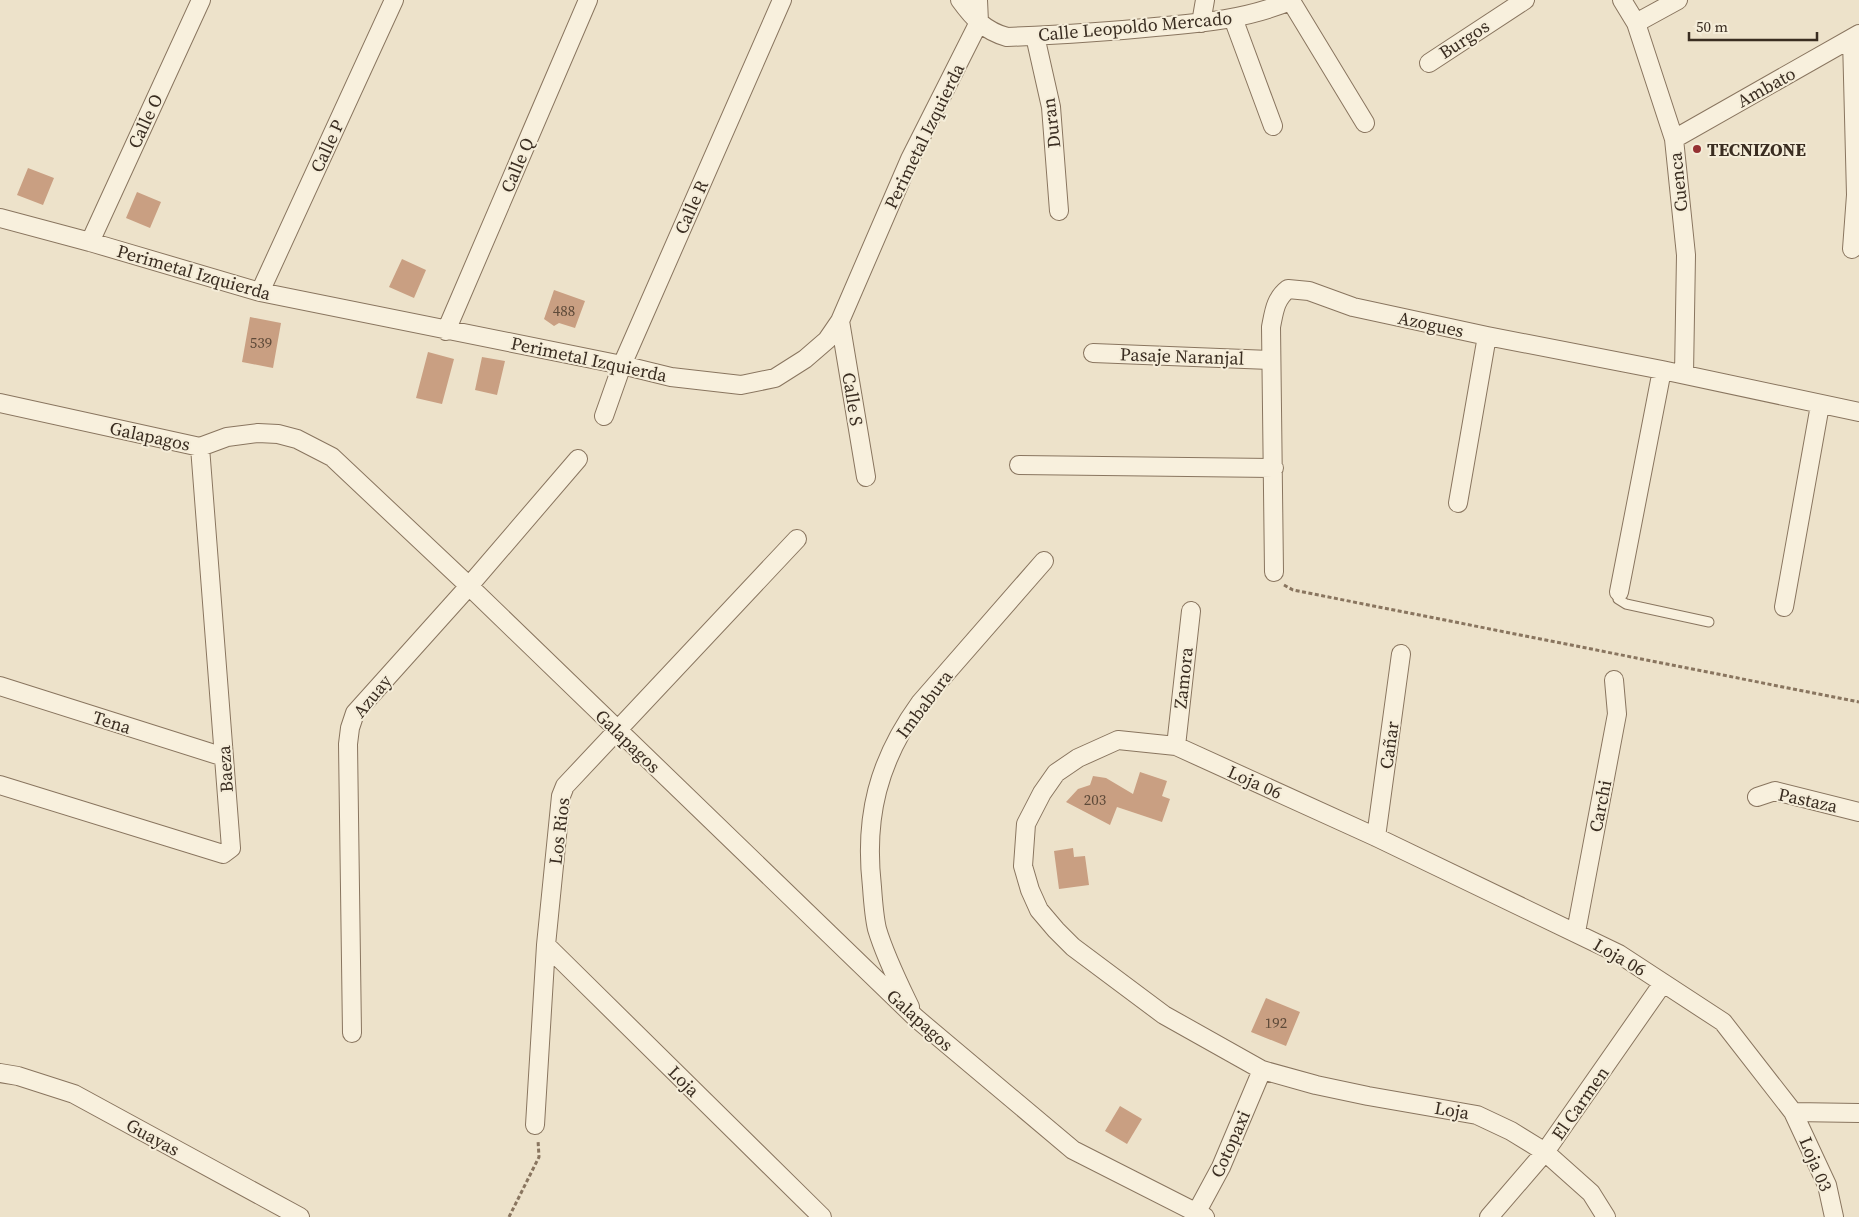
<svg xmlns="http://www.w3.org/2000/svg" width="1859" height="1217" viewBox="0 0 1859 1217" font-family="'Source Serif 4',serif">
	<style>
		.building { fill: #c99f82 }
		.lines { fill: none; stroke-linecap: round; stroke-linejoin: round }
		.service-casing { stroke: #89755f; stroke-width: 11 }
		.minor-casing { stroke: #89755f; stroke-width: 20 }
		.path { stroke: #89755f; stroke-width: 3; stroke-dasharray: 4 2.5; stroke-linecap: butt }
		.service { stroke: #f8f0dd; stroke-width: 9 }
		.minor { stroke: #f8f0dd; stroke-width: 18 }
		.poi-dot { fill: #953132; stroke: #f5edd9; stroke-width: 2 }
		.labels { text-anchor: middle; dominant-baseline: central; stroke-width: 4; stroke-linejoin: round; paint-order: stroke }
		.number-label { font-size: 15px; fill: #5e4a39 }
		.street-label { font-size: 18px; fill: #3a2d21; stroke: #f5edd9 }
		.poi-label { font-size: 18px; font-weight: bold; fill: #3a2d21; stroke: #f5edd9; text-anchor: start }
	</style>
	<rect width="100%" height="100%" fill="#ede2ca"/>
	<!-- building -->
	<path class="building" d="M28,168L54,178L43,205L17,195Z
		M137,192L161,202L150,228L126,218Z
		M402,259L426,270L414,298L389,287Z
		M554,290L585,301L575,328L559,323L554,326L544,319Z
		M250,317L281,323L273,368L242,362Z
		M428,352L454,359L442,404L416,398Z
		M482,357L505,361L497,395L475,390Z
		M1140,772L1167,781L1162,796L1170,799L1162,822L1117,807L1110,825L1066,802L1078,789L1090,785L1093,776L1106,778L1133,794Z
		M1073,848L1074,857L1085,856L1089,885L1059,889L1054,851Z
		M1266,998L1300,1012L1286,1046L1251,1032Z
		M1120,1106L1142,1119L1127,1144L1105,1131Z"/>
	<g class="lines">
		<!-- service casing -->
		<g class="service-casing">
			<path id="service" d="M1619,592L1618,599L1626,604L1709,622"/>
		</g>
		<!-- minor casing -->
		<g class="minor-casing">
			<path id="minor" d="M960,0C973,18 985,31 1007,37C1057,35 1106,32 1155,27C1202,23 1249,19 1292,0
				M1622,0L1636,23L1674,139L1686,255L1684,374
				M1291,1L1365,123
				M1233,18L1273,126
				M1201,23L1205,0
				M1636,23L1678,0
				M1035,36L1051,107L1059,211
				M1852,39L1856,195L1852,249
				M1429,63L1525,0
				M1674,139L1859,34
				M0,218L90,242L260,292L622,365L671,377L741,385L775,378L805,359L827,340L840,321L910,159L979,22L978,0
				M90,242L201,0
				M260,292L394,0
				M840,321L866,477
				M446,331L588,0
				M1093,353L1270,360
				M0,403L200,447L227,437L258,433L278,434L297,439L332,457L469,586L916,1018L1073,1150L1205,1217
				M604,416L622,365L782,0
				M1019,465L1274,468
				M1458,503L1487,336
				M1274,572L1271,327C1274,312 1275,299 1288,289L1309,291L1353,307L1487,336L1662,370L1859,412
				M1619,592L1662,370
				M1784,607L1820,405
				M0,686L224,757
				M1176,746L1191,611
				M0,785L223,854L231,848L200,447
				M1757,797L1775,791L1859,812
				M1376,837L1401,654
				M1576,932L1617,714L1614,680
				M546,945L822,1217
				M910,1007C898,982 885,956 877,929C874,916 873,901 872,887C864,817 878,761 920,703L1044,561
				M352,1033L348,744L350,728L355,713L469,586L578,459
				M0,1073L18,1076L74,1094L300,1217
				M1793,1112L1859,1113
				M535,1125L546,945L561,796L565,786L797,539
				M1194,1217L1221,1167L1262,1070
				M1489,1217L1545,1152L1663,983
				M1606,1217L1591,1193L1545,1152L1511,1131L1477,1115L1368,1096L1316,1085L1262,1070L1164,1015L1073,947L1056,930L1039,910L1030,890L1023,866L1026,824L1042,793L1056,773L1078,758L1118,740L1176,746L1376,837L1619,954L1723,1022L1793,1112L1827,1185L1834,1217"/>
		</g>
		<!-- path -->
		<path class="path" d="M1284,585L1293,590L1859,702
			M509,1217L539,1157L538,1140"/>
		<!-- service -->
		<use href="#service" class="service"/>
		<!-- minor -->
		<use href="#minor" class="minor"/>
	</g>
	<!-- markers -->
	<circle class="poi-dot" cx="1697" cy="149" r="5"/>
	<g class="labels">
		<!-- number labels -->
		<g class="number-label">
			<text x="564" y="310">488</text>
			<text x="261" y="342">539</text>
			<text x="1095" y="799">203</text>
			<text x="1276" y="1022">192</text>
		</g>
		<!-- street labels -->
		<g class="street-label">
			<text transform="translate(1135 26) rotate(-5)">Calle Leopoldo Mercado</text>
			<text transform="translate(1464 39) rotate(-33)">Burgos</text>
			<text transform="translate(1766 87) rotate(-29)">Ambato</text>
			<text transform="translate(145 121) rotate(-65)">Calle O</text>
			<text transform="translate(1051 123) rotate(-97)">Duran</text>
			<text transform="translate(924 136) rotate(-64)">Perimetal Izquierda</text>
			<text transform="translate(327 146) rotate(-65)">Calle P</text>
			<text transform="translate(517 165) rotate(-67)">Calle Q</text>
			<text transform="translate(1678 182) rotate(-96)">Cuenca</text>
			<text transform="translate(691 207) rotate(-66)">Calle R</text>
			<text transform="translate(194 272) rotate(16)">Perimetal Izquierda</text>
			<text transform="translate(1431 324) rotate(12)">Azogues</text>
			<text transform="translate(1182 356) rotate(2)">Pasaje Naranjal</text>
			<text transform="translate(589 359) rotate(12)">Perimetal Izquierda</text>
			<text transform="translate(853 399) rotate(81)">Calle S</text>
			<text transform="translate(150 436) rotate(12)">Galapagos</text>
			<text transform="translate(1183 678) rotate(-84)">Zamora</text>
			<text transform="translate(372 696) rotate(-51)">Azuay</text>
			<text transform="translate(924 704) rotate(-53)">Imbabura</text>
			<text transform="translate(112 722) rotate(18)">Tena</text>
			<text transform="translate(628 741) rotate(44)">Galapagos</text>
			<text transform="translate(1389 745) rotate(-82)">Cañar</text>
			<text transform="translate(225 769) rotate(-94)">Baeza</text>
			<text transform="translate(1255 782) rotate(24)">Loja 06</text>
			<text transform="translate(1808 800) rotate(12)">Pastaza</text>
			<text transform="translate(1600 806) rotate(-79)">Carchi</text>
			<text transform="translate(559 831) rotate(-83)">Los Rios</text>
			<text transform="translate(1620 957) rotate(30)">Loja 06</text>
			<text transform="translate(920 1020) rotate(42)">Galapagos</text>
			<text transform="translate(684 1081) rotate(45)">Loja</text>
			<text transform="translate(1580 1103) rotate(-55)">El Carmen</text>
			<text transform="translate(1452 1110) rotate(10)">Loja</text>
			<text transform="translate(153 1137) rotate(29)">Guayas</text>
			<text transform="translate(1230 1144) rotate(-66)">Cotopaxi</text>
			<text transform="translate(1816 1164) rotate(67)">Loja 03</text>
		</g>
		<!-- poi labels -->
		<g class="poi-label">
			<text x="1707" y="149">TECNIZONE</text>
		</g>
	</g>
	<!-- scale -->
	<path d="M1689 32v8h128v-8" fill="none" stroke="#3a2d21" stroke-width="2.5"/>
	<text x="1696" y="32" font-size="15" fill="#3a2d21" stroke="#f5edd9" stroke-width="4" paint-order="stroke">50 m</text>
</svg>
